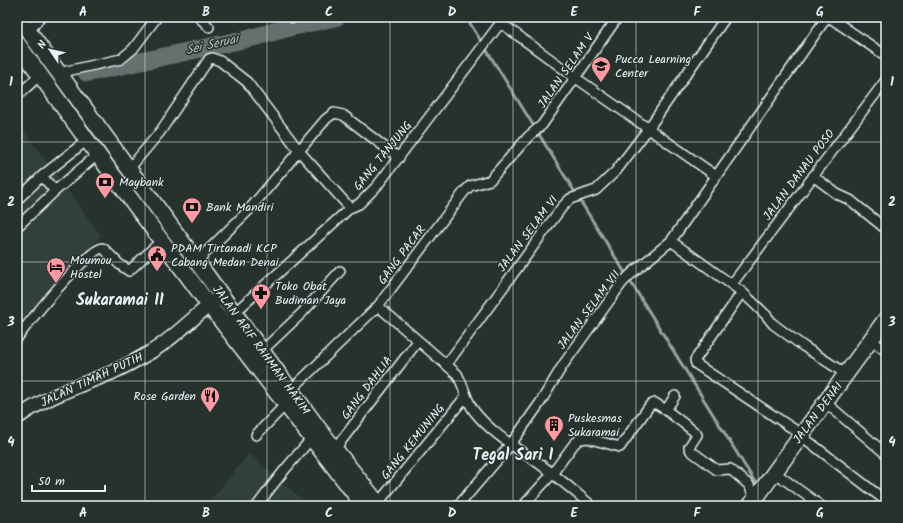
<svg xmlns="http://www.w3.org/2000/svg" width="903" height="523" viewBox="0 0 903 523" font-family="Kalam,sans-serif">
	<style>
		.built { fill: #333f3a }
		.lines { fill: none; stroke-linecap: round; stroke-linejoin: round }
		.stream { stroke: #98a3a5; stroke-width: 3 }
		.river { stroke: #636f6d; stroke-width: 18 }
		.minor-casing { stroke: #e8f1f8; stroke-width: 12 }
		.secondary-casing { stroke: #e8f1f8; stroke-width: 16 }
		.primary-casing { stroke: #e8f1f8; stroke-width: 18 }
		.minor { stroke: #26332d; stroke-width: 9 }
		.secondary { stroke: #26332d; stroke-width: 13 }
		.primary { stroke: #26332d; stroke-width: 15 }
		.grid { fill: none; stroke: #e8f1f8; stroke-width: 1; stroke-opacity: 0.55 }
		.labels { text-anchor: middle; dominant-baseline: central; stroke-width: 3; stroke-linejoin: round; paint-order: stroke }
		.poi-label { font-size: 12px; fill: #e8f1f8; stroke: #26332d; text-anchor: start }
		.street-label { font-size: 12px; fill: #e8f1f8; stroke: #26332d }
		.water-label { font-size: 13px; font-style: italic; fill: #b3bdc0; stroke: #26332d }
		.district-label { font-size: 16px; font-weight: bold; fill: #e8f1f8; stroke: #26332d }
		.neatline { fill: none; stroke: #e8f1f8; stroke-width: 1.5 }
		.grid-label { font-size: 13px; text-anchor: middle; font-weight: bold; fill: #e8f1f8 }
	</style>
	<rect width="100%" height="100%" fill="#26332d"/>
	<filter id="ink" filterUnits="userSpaceOnUse"><feTurbulence type="fractalNoise" baseFrequency=".025" numOctaves="2"/><feDisplacementMap in="SourceGraphic" scale="8" xChannelSelector="R" yChannelSelector="G"/><feConvolveMatrix kernelMatrix="1 2 1 2 8 2 1 2 1" color-interpolation-filters="sRGB"/></filter>
	<g filter="url(#ink)">
		<!-- built -->
		<path class="built" d="M17,121L101,236L45,292L17,326Z
			M249,453L304,501L301,506H206Z"/>
		<g class="lines">
			<!-- stream -->
			<path class="stream" d="M466,17L755,482"/>
			<!-- river -->
			<path class="river" d="M87,73L255,37L287,28L337,17"/>
			<!-- minor casing -->
			<g class="minor-casing">
				<path id="minor" d="M199,17L209,27
					M829,17L886,56
					M293,18L294,17
					M501,23L576,78L716,176
					M29,32L40,17
					M58,73L121,59L133,49L157,17
					M17,96L40,75
					M129,169L160,132L209,59L212,58L220,61L247,82L300,152L350,208
					M42,176L55,191
					M813,176L837,194L850,200L886,229
					M17,200L42,176L87,140
					M17,227L55,191L98,154
					M671,241L742,292L766,315L773,324L803,346L846,374
					M197,261L247,212L326,119L334,113L343,115L399,158
					M732,284L886,80
					M742,292L695,360L696,364L801,434L808,441L886,501
					M378,306L457,374C464,386 466,400 474,411C491,433 518,449 541,465C559,478 575,492 592,506
					M231,316L350,208L359,204L377,186L505,17
					M17,338C37,312 58,286 82,263C88,258 94,250 102,248L104,249L119,264L129,271L162,240
					M878,345L886,351
					M262,351L302,313L340,271
					M447,364L562,207L570,199L596,190L616,171L648,129L726,17
					M291,390L378,306L464,192L470,186L490,180L529,136L542,125L618,17
					M832,408L886,454
					M666,410L696,433L697,435L689,447L691,451L717,470L730,469L749,485L755,499
					M256,435L286,404
					M335,449L418,341
					M781,477L821,506
					M378,503L466,396
					M257,506C275,481 293,459 314,436
					M458,506L511,444L540,403L563,365L622,283L632,273L671,241L827,17
					M523,506L552,474L574,444L580,439L587,438L620,447L650,405L655,403L666,410L675,396"/>
			</g>
			<!-- secondary casing -->
			<g class="secondary-casing">
				<path id="secondary" d="M17,418C45,397 79,386 111,373C124,367 137,360 149,353C176,338 196,313 222,296"/>
			</g>
			<!-- primary casing -->
			<g class="primary-casing">
				<path id="primary" d="M18,17L319,429L380,506
					M17,43L87,140L209,305L364,506
					M750,506L886,319"/>
			</g>
			<!-- minor -->
			<use href="#minor" class="minor"/>
			<!-- secondary -->
			<use href="#secondary" class="secondary"/>
			<!-- primary -->
			<use href="#primary" class="primary"/>
		</g>
	</g>
	<!-- grid -->
	<path class="grid" d="M145,17V506M267,17V506M390,17V506M513,17V506M636,17V506M758,17V506M17,142H886M17,262H886M17,381H886"/>
	<!-- icons -->
	<defs>
		<g id="school-pin" transform="scale(1)"><path d="M0 17L-7.5 6A9.5 9.5 0 1 1 7.5 6Z" fill="#ff9aa2" stroke="#26332d"/><path d="M0-5L7-2L0 1L-7-2ZM-4 1L0 2.5L4 1V4Q0 6-4 4Z" fill="#111"/></g>
		<g id="bank-pin" transform="scale(1)"><path d="M0 17L-7.5 6A9.5 9.5 0 1 1 7.5 6Z" fill="#ff9aa2" stroke="#26332d"/><path d="M-6-4H6V4H-6ZM0-2.3a2.3 2.3 0 1 0 0 4.6a2.3 2.3 0 1 0 0-4.6Z" fill="#111"/></g>
		<g id="civic-pin" transform="scale(1)"><path d="M0 17L-7.5 6A9.5 9.5 0 1 1 7.5 6Z" fill="#ff9aa2" stroke="#26332d"/><path d="M-.6-6.5H3V-4.5H.6V-3L4-1V1h2V6H-6V1h2V-1L-.6-3ZM-1.2 2.5V6h2.4V2.5Z" fill="#111"/></g>
		<g id="hotel-pin" transform="scale(1)"><path d="M0 17L-7.5 6A9.5 9.5 0 1 1 7.5 6Z" fill="#ff9aa2" stroke="#26332d"/><path d="M-6-4.5h1.5V1H6V5H4.5V3h-9V5H-6ZM-4 0a1.8 1.8 0 1 1 3.6 0ZM.5 0V-2.5h3Q6-2.5 6 0Z" fill="#111"/></g>
		<g id="pharmacy-pin" transform="scale(1)"><path d="M0 17L-7.5 6A9.5 9.5 0 1 1 7.5 6Z" fill="#ff9aa2" stroke="#26332d"/><path d="M-2-6h4v4h4v4h-4v4h-4v-4h-4v-4h4Z" fill="#111"/></g>
		<g id="restaurant-pin" transform="scale(1)"><path d="M0 17L-7.5 6A9.5 9.5 0 1 1 7.5 6Z" fill="#ff9aa2" stroke="#26332d"/><path d="M-5-6h1v4h1v-4h1v4h1v-4h1v5L-1.5 .5V6h-2V.5L-5-1ZM5-6V6H3V1.5H1.5Q1.5-4 5-6Z" fill="#111"/></g>
		<g id="building-pin" transform="scale(1)"><path d="M0 17L-7.5 6A9.5 9.5 0 1 1 7.5 6Z" fill="#ff9aa2" stroke="#26332d"/><path d="M-4-6H4V6H1V3H-1V6H-4ZM-2.5-4.3h1.7v1.8h-1.7ZM.8-4.3h1.7v1.8H.8ZM-2.5-1h1.7V.8h-1.7ZM.8-1h1.7V.8H.8Z" fill="#111"/></g>
	</defs>
	<g fill-rule="evenodd">
		<use href="#school-pin" x="601" y="66"/>
		<use href="#bank-pin" x="105" y="182"/>
		<use href="#bank-pin" x="192" y="207"/>
		<use href="#civic-pin" x="157" y="255"/>
		<use href="#hotel-pin" x="56" y="267"/>
		<use href="#pharmacy-pin" x="261" y="293"/>
		<use href="#restaurant-pin" x="210" y="396"/>
		<use href="#building-pin" x="554" y="425"/>
	</g>
	<g class="labels">
		<!-- poi labels -->
		<g class="poi-label">
			<text x="615" y="59">Pucca Learning<tspan x="615" dy="14">Center</tspan></text>
			<text x="119" y="182">Maybank</text>
			<text x="206" y="207">Bank Mandiri</text>
			<text x="171" y="248">PDAM Tirtanadi KCP<tspan x="171" dy="14">Cabang Medan Denai</tspan></text>
			<text x="70" y="260">Moumou<tspan x="70" dy="14">Hostel</tspan></text>
			<text x="275" y="286">Toko Obat<tspan x="275" dy="14">Budiman Jaya</tspan></text>
			<text x="196" y="396" text-anchor="end">Rose Garden</text>
			<text x="568" y="418">Puskesmas<tspan x="568" dy="14">Sukaramai</tspan></text>
		</g>
		<!-- street labels -->
		<g class="street-label">
			<text transform="translate(566 71) rotate(-55)">JALAN SELAM V</text>
			<text transform="translate(383 156) rotate(-51)">GANG TANJUNG</text>
			<text transform="translate(799 175) rotate(-53)">JALAN DANAU POSO</text>
			<text transform="translate(528 234) rotate(-53)">JALAN SELAM VI</text>
			<text transform="translate(402 255) rotate(-53)">GANG PACAR</text>
			<text transform="translate(589 310) rotate(-53)">JALAN SELAM VII</text>
			<text transform="translate(261 350) rotate(54)">JALAN ARIF RAHMAN HAKIM</text>
			<text transform="translate(92 380) rotate(-25)">JALAN TIMAH PUTIH</text>
			<text transform="translate(367 388) rotate(-53)">GANG DAHLIA</text>
			<text transform="translate(818 413) rotate(-53)">JALAN DENAI</text>
			<text transform="translate(413 442) rotate(-51)">GANG KEMUNING</text>
		</g>
		<!-- water labels -->
		<g class="water-label">
			<text transform="translate(212 45) rotate(-13)">Sei Seruai</text>
		</g>
		<!-- district labels -->
		<g class="district-label">
			<text x="120" y="300">Sukaramai II</text>
			<text x="513" y="455">Tegal Sari I</text>
		</g>
	</g>
	<!-- margin -->
	<rect width="903" height="523" fill="none" stroke="#26332d" stroke-width="44"/>
	<!-- north arrow -->
	<g transform="translate(50 50) rotate(304)" stroke="#26332d" stroke-width="3" paint-order="stroke">
	<path d="M0-3L7 15L0 10L-7 15Z" fill="#e8f1f8"/>
	<text y="-6" font-size="11" font-weight="bold" text-anchor="middle" fill="#e8f1f8">N</text>
	</g>
	<!-- scale -->
	<path d="M32 485v6h73v-6" fill="none" stroke="#e8f1f8" stroke-width="2"/>
	<text x="38" y="485" font-size="12" fill="#e8f1f8" stroke="#26332d" stroke-width="3" paint-order="stroke">50 m</text>
	<rect x="22" y="22" width="859" height="479" class="neatline"/>
	<g class="grid-label">
		<text x="83" y="16">A</text>
		<text x="206" y="16">B</text>
		<text x="329" y="16">C</text>
		<text x="452" y="16">D</text>
		<text x="574" y="16">E</text>
		<text x="697" y="16">F</text>
		<text x="820" y="16">G</text>
		<text x="11" y="86">1</text>
		<text x="892" y="86">1</text>
		<text x="11" y="206">2</text>
		<text x="892" y="206">2</text>
		<text x="11" y="326">3</text>
		<text x="892" y="326">3</text>
		<text x="11" y="446">4</text>
		<text x="892" y="446">4</text>
		<text x="83" y="517">A</text>
		<text x="206" y="517">B</text>
		<text x="329" y="517">C</text>
		<text x="452" y="517">D</text>
		<text x="574" y="517">E</text>
		<text x="697" y="517">F</text>
		<text x="820" y="517">G</text>
	</g>
</svg>
